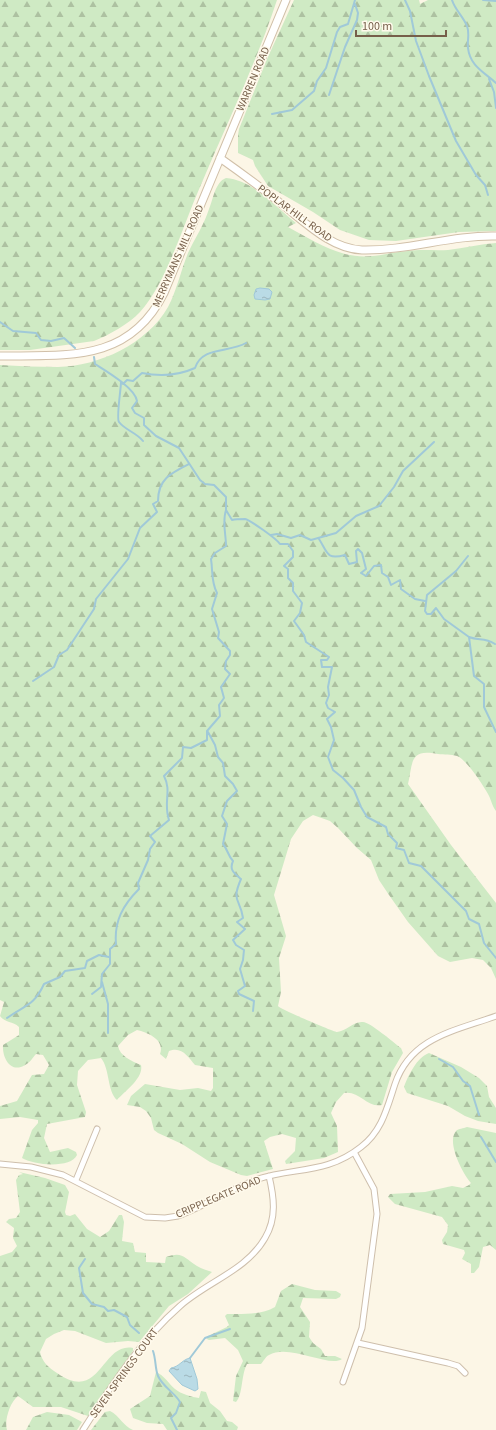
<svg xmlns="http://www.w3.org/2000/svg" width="496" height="1430" viewBox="0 0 496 1430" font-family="'Source Sans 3',sans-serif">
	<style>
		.forest { fill: url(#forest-firs) }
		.water { fill: url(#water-ripples); stroke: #a0c9d8 }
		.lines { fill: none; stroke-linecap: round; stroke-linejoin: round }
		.stream { stroke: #a0c9d8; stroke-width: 2 }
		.street-casing { stroke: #cebfac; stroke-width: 7 }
		.secondary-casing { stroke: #d1c0a9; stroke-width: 9 }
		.street { stroke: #fff; stroke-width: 5 }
		.secondary { stroke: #fff; stroke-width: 7 }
		.labels { text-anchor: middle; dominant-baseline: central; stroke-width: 3; stroke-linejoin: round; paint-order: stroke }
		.street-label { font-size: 11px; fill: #765f4a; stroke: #fffaec }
	</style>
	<defs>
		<pattern id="forest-firs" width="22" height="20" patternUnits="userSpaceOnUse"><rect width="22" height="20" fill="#cfeac4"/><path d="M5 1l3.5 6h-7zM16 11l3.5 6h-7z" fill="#adc1a1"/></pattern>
		<pattern id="water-ripples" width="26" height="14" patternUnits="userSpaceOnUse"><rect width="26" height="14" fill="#badbe6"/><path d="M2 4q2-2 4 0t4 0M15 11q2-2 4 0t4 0" fill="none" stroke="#9cb5bc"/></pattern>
	</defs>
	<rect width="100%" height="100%" fill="#fcf6e6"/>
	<!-- forest -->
	<path class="forest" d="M0,0H277C256,64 226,125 200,187C184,223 166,284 140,312C129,324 109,335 94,341L30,350H0Z
		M294,0H419L420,4L428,0H496V231L459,232L396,241L369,240L340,230L313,212L268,186L255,166L253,160L238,153V135L239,129L267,59Z
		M226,178C253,180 276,207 296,223L288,227C306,237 324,248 345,254C369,260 385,253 408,251C422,249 435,251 448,250C464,248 480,244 496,243V811C492,806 491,799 488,794C483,785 466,759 457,756C451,754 444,755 438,754C409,748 413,763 408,784L451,845L496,903V979L491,968L483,960L472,958L450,962L438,956L408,922L389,895L379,880L371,860L357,848L338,828L330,821L313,815L303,821L291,839L274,895L286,936L279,958L281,992L278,1006C280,1009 334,1032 337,1032C347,1031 353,1021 363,1022C370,1022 394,1043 401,1048L403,1053L392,1072L382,1105C367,1108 359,1090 344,1093L336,1102L331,1113L337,1126L338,1152L324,1158L286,1164L285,1161L295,1151L296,1138L282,1134L270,1137L264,1141L273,1169L247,1176L241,1175L210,1162L182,1144L158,1133L154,1130L151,1118L146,1111L140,1107L127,1105L131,1096L145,1084L180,1090L198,1088L211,1091L213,1088V1068L195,1065C188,1057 182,1046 169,1051L166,1059L160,1054C165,1040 149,1033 137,1030L128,1035L118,1046C120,1056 131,1061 141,1065C144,1078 125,1091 117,1100C107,1091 110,1069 101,1058L88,1060L78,1071L77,1085L86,1112L85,1117L47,1124L44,1138L50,1152L68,1148L76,1152L77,1155C71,1169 33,1165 22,1158L32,1130L38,1123V1120L20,1117L0,1119V1106L17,1101L32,1075L44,1074L49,1065L43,1055L36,1054C33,1057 30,1063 25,1065C11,1074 2,1058 3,1045L19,1035V1027C13,1021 5,1023 0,1016L4,1002L0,1000V365C19,366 39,367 58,367C99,366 147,344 168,307C177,290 181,270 188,253C195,238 204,225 209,209C213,200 215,182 226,178Z
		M429,1053L461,1067L479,1078L487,1086L489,1097L496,1108V1124L478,1121L465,1116L448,1106L407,1093L404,1087C408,1076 417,1057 429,1053Z
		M467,1127L496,1133V1250L490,1245L483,1247L479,1267L474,1273H471V1264L462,1259L465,1253L464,1250L443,1244L442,1240L447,1232L448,1225L442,1217L395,1204L388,1197L390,1194L425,1192L452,1186L463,1188L469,1185L471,1183C463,1174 446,1142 456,1131C459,1128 463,1129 467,1127Z
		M19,1172L45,1178L65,1185L69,1192L65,1212L66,1215L70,1216L75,1214L87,1229L100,1237L109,1231L119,1215H122L124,1222L122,1241L133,1243L135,1252L146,1253V1262L165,1263L166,1257C183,1251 184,1258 197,1266C202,1269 207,1270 212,1272L188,1294L169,1306L139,1342L128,1341L106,1343L75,1331L64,1330L54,1334L46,1339L40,1352C42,1362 49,1368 57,1373C101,1404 101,1342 133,1348V1351L88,1416L61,1407H33L18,1396C10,1402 4,1421 7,1430H0V1256L12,1252L17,1246L13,1238L14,1228L6,1222L9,1219L16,1218L20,1212L16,1180L19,1175L23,1174Z
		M292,1284L315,1290L336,1291L341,1294L340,1297L336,1299L303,1298L300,1307L310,1322L309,1337L313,1343L321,1349L325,1356H335L342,1359C329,1368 289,1343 269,1355C265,1357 264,1361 261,1364H247C241,1375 243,1395 236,1402L233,1401L236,1376L243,1361L238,1350L225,1338L209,1340L207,1339L208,1336L227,1327L229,1325L225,1316L227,1314C243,1314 261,1315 275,1307L281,1291Z
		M156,1372C164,1375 169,1384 175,1389C181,1394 192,1397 199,1398L201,1391L206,1392L210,1403L220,1411L227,1421L232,1422L238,1427L237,1430H167L163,1424L147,1423L133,1418L130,1409L150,1396Z
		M110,1411C120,1416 123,1426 133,1430H91L105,1412Z
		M47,1412L69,1415L82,1422L77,1430H26L33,1417Z"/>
	<!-- water -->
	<path class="water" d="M260,288L269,289L272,292L270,299L265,300L255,299L254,295L256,289Z
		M190,1358L197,1379L198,1389L195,1391L182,1385L169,1371L171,1368C179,1367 183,1359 190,1358Z"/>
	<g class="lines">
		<!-- stream -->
		<path class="stream" d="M405,0L410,11L416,41L429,76L456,141L476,175L485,185L488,195
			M452,0C455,10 463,16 467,26C470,34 467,40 468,48C470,66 484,72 496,83
			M483,0L496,1
			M489,79L494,92L496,108
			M329,95L345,47L357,20L358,13L355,4
			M272,114L292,110L314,91L317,81L326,68L337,32L340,27L348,24L355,0
			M0,322L13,331L36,333L41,340L51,341L64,338L75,348
			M94,357L95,364C106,371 135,388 137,401L132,408L135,413L144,418V425L156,436L179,448L200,480L205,484L214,485L226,497V510L232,520C236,519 241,519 245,519C250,520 277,539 280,544H288L293,551V557L284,566L288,569V578L293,583V591L302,603L300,613L294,621L304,635L306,642L329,657L327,660H321L322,667H332L328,687L329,695L326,703L328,708L335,712L327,719L331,727L334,740L328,757L333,770L343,778L354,790L361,807L367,817L386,827L388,834L397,843L396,848L404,850L409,863L421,866L466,911L469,919L479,924L484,943L496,958
			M121,382C121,389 116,419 119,422C125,430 137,433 143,441
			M123,384L127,380L133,381L142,373C161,377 177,376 195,368C202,346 229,353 246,343
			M271,535L277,534L291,538L300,535L311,540L336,533L356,516L379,506L394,487L403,471L434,442
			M319,539C328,553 326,560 345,555L349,564L357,562L356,551L358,549L362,553L366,569L361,573L366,576L374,566L381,565L382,573L388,577L391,585L400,580L401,589L415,599L425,601
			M468,556L456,571L427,595L425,611L427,614H431L436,608L444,619L469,637C479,641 484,637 495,644
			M469,637L474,676L484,684V707L496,732
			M33,681L54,667L59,655L67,650L94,609L96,599L128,559L140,528L157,512L153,504L158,501C158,479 171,473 189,464
			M208,732L215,745L218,757L223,763L225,776L233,784L237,791L227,801L222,816L227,824L223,844C228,850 228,856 233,861C229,870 234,873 241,879C231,902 240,898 243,918L237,922L245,929L233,940L236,945L244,950L243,960L240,969L245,986L238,991L239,994L254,1001L253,1011
			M102,982L108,1004V1033
			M92,994L101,987L102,974L110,964V949L116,944C114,921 123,905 139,889L138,883L148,860L150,849L155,842L150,836L169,820C163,803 172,791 164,776L182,758L183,747L191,748L207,740V731L220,716L219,705L224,698L221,687L230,674L225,669L226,661L230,655V651L218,638L219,632L212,609L217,593C211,582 213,572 211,559L215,553L226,546C226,534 222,522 226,510
			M7,1018C25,1005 34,1006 44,984L60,977L65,971L85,968L87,961L99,955L109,957
			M439,1059L453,1067L463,1081L470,1086L479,1115
			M481,1137L496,1162
			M85,1259L79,1268L83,1293L92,1304L104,1307L108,1311L114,1310L127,1317L130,1325L139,1333
			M153,1351C156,1359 155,1369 158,1376C163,1387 175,1393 180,1402L176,1413L171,1418L177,1430
			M190,1358L205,1338L230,1329"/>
		<!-- street casing -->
		<g class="street-casing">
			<path id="street" d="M0,1164L31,1167L63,1175L145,1217L165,1218L178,1216C205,1206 230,1189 258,1179C296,1167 327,1174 361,1147C382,1131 387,1108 395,1084C411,1037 455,1031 496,1016
				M76,1180L97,1129
				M358,1343L448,1363L458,1366L465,1373
				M343,1382L362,1328L377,1214L374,1189L354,1152
				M83,1430C111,1386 141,1340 180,1306C207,1282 247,1270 265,1238C277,1218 274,1197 269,1176"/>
		</g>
		<!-- secondary casing -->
		<g class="secondary-casing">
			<path id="secondary" d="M220,158C240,172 260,187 279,202C303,220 330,249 362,250C407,251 451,235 496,236
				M0,356C67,355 129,363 164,293L286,0"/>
		</g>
		<!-- street -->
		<use href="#street" class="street"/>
		<!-- secondary -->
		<use href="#secondary" class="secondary"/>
	</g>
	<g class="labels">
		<!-- street labels -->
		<g class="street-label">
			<text transform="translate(253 79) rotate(-67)">WARREN ROAD</text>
			<text transform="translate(295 213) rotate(36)">POPLAR HILL ROAD</text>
			<text transform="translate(178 256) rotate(-66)">MERRYMANS MILL ROAD</text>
			<text transform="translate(218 1197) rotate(-23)">CRIPPLEGATE ROAD</text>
			<text transform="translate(124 1373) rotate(-54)">SEVEN SPRINGS COURT</text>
		</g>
	</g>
	<!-- scale -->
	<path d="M356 30v6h90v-6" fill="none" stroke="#765f4a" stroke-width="2"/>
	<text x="362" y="30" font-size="12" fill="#765f4a" stroke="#fffaec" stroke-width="3" paint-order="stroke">100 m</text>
</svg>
